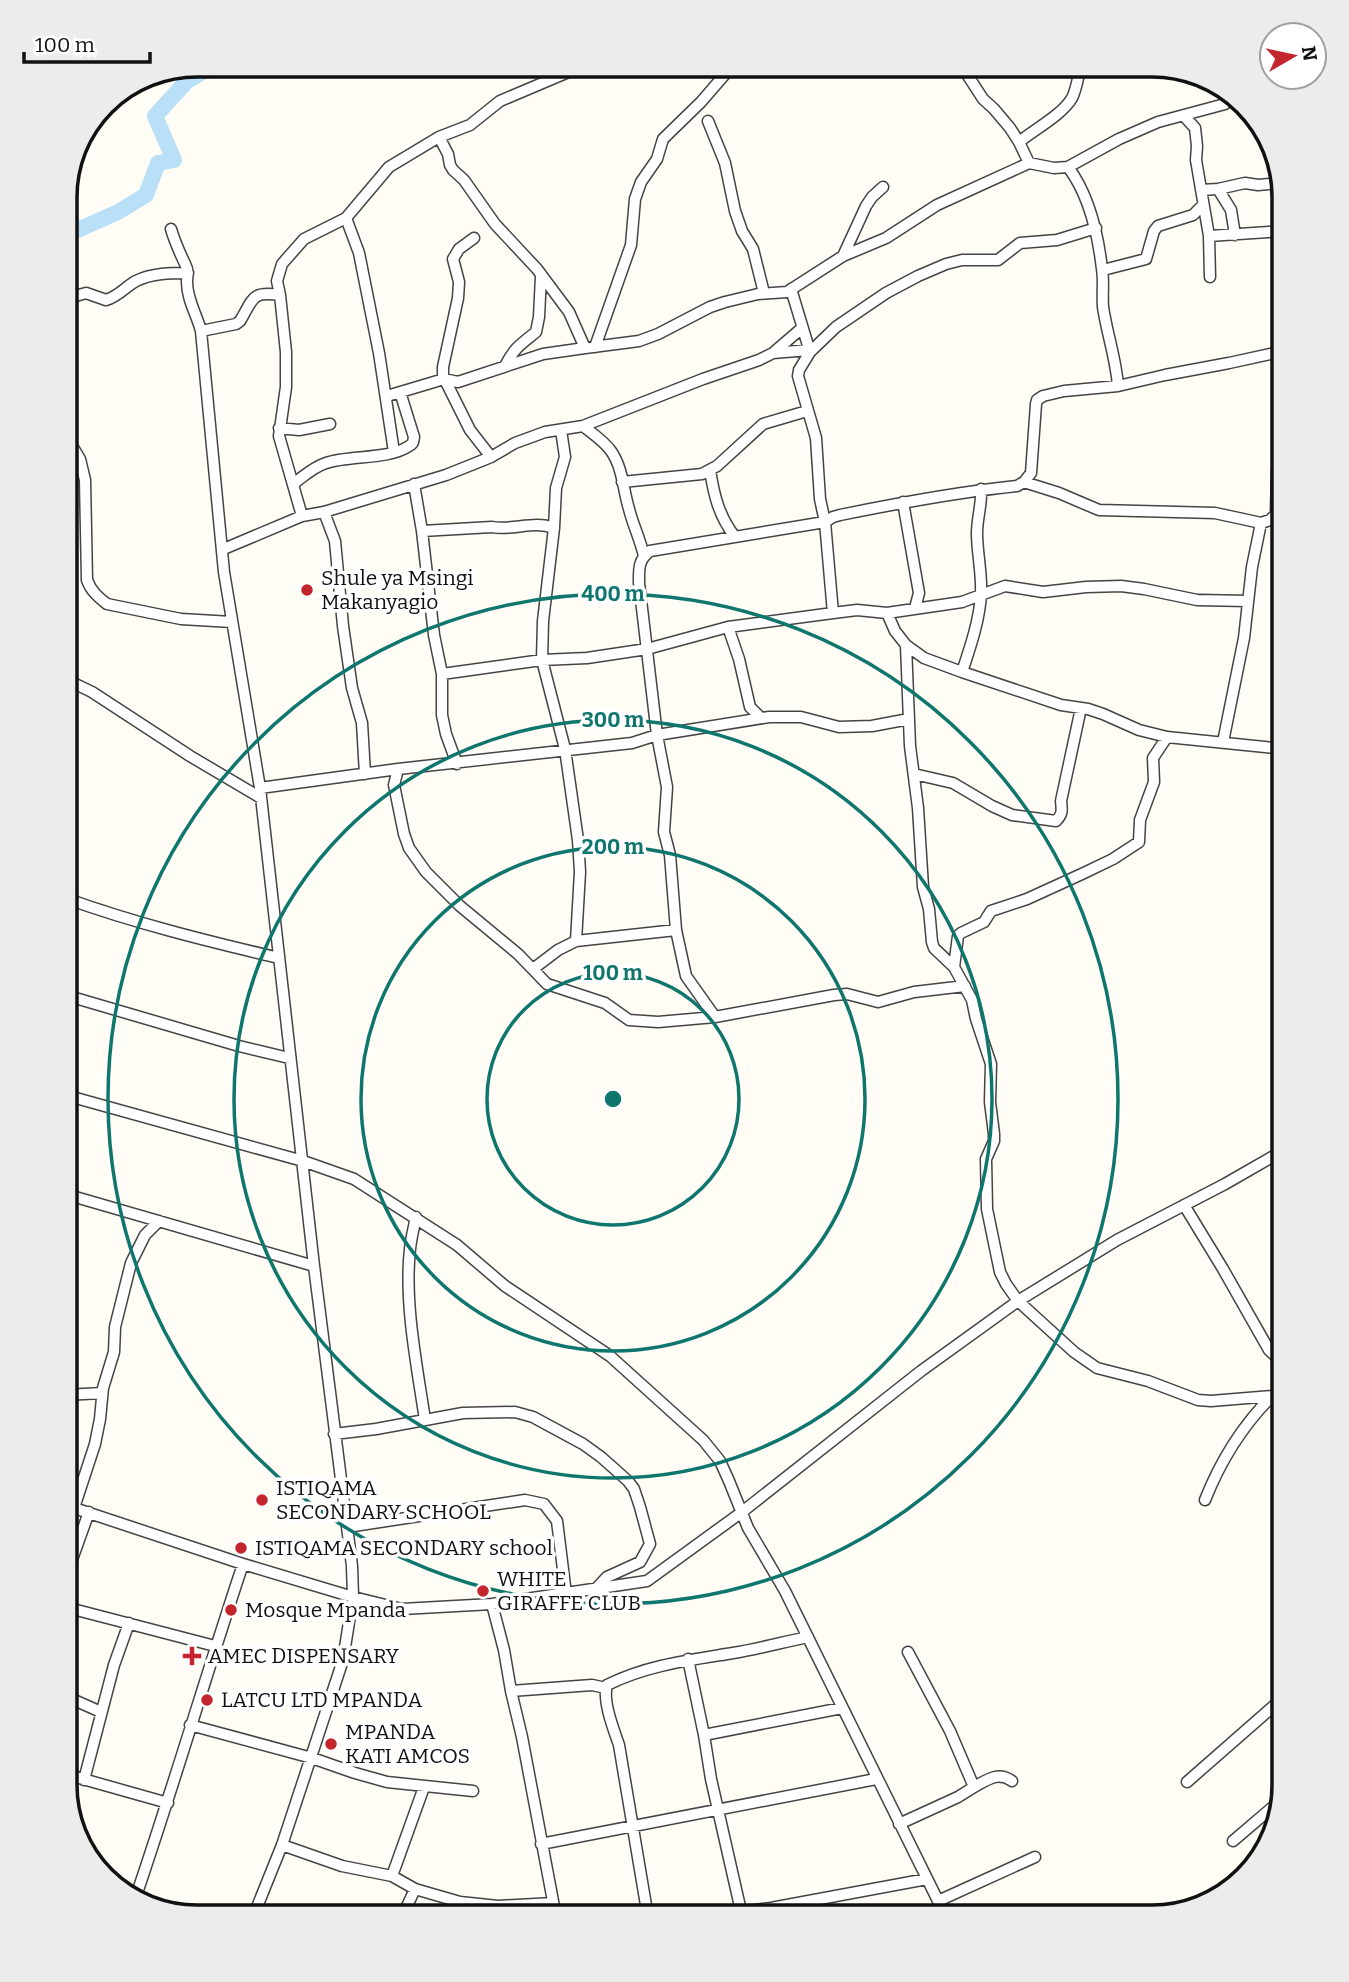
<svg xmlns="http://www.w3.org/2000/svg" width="1349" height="1982" viewBox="0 0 1349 1982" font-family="Bitter,serif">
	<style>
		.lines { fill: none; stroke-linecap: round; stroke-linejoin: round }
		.river { stroke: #b9e0f7; stroke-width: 16 }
		.minor-casing { stroke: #444; stroke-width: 13 }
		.minor { stroke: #fff; stroke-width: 10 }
		.ring { fill: none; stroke: #0f766e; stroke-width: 3.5 }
		.poi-dot { fill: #c4262e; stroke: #fff; stroke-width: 2.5 }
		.labels { text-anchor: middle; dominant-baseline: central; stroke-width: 7; stroke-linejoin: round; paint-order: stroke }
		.poi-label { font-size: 21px; fill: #111; stroke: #fff; text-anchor: start }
		.rim { fill: none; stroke: #111; stroke-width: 3.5 }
		.centre { fill: #0f766e; stroke: #fff; stroke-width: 3.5 }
		.ring-label { font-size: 21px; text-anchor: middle; font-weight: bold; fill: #0f766e; stroke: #fff; stroke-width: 7; stroke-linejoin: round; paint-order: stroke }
	</style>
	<rect width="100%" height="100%" fill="#fffdf5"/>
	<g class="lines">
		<!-- river -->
		<path class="river" d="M65,240L71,233L118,212L146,195L158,163L174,160L155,116L186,82L204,71L228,65"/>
		<!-- minor casing -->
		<g class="minor-casing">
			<path id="minor" d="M961,65L983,99L994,109L1010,128L1019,142L1029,163
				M1184,116L1195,128L1197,146L1196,160L1209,236L1210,277
				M708,121L725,163L735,211L742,231L753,249L764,293
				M439,137L448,154L450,165L453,170L464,180L495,224L537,269L569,312L585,348L639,341L658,334L710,307L725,302L758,294L787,292L843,256L886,238L937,205L1029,163L1054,168L1068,167L1119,139L1158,122L1225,104L1229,99L1231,93
				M1019,142C1035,129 1062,115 1072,98C1077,88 1078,76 1081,65
				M1068,167C1090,196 1098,234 1102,269C1104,281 1102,294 1103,307C1107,334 1116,359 1118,386
				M1218,189L1231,210L1235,235
				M1201,190L1218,189L1245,183L1258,185L1281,183
				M346,218L359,253L379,353L394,452
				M171,229C175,243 180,253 186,266C189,271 187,276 187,282C187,300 197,315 201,331L224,572L260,788L314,1266L352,1566L353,1597L343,1660L282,1845L253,1917
				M1209,236L1284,231
				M474,238L459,249L453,259L459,282L458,298L443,367V376L470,430L491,457
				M843,256L866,206L872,197L883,187
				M1103,270L1146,259L1154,231L1158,226L1193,215L1203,205
				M791,289L810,352
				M65,299L86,293L106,300C119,296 125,287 136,281C152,273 171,273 188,273
				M201,331L236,324L240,321C254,298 251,291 280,295
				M65,332V325
				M595,347L631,245L635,199L641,182L657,159L663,139L701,102L733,65
				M773,353L809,350
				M505,366C514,348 521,344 536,332L539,317L541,276
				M387,396L444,379L458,382L543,354L585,348
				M583,426C593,434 604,441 611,451C623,468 623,490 629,509C633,525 640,539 644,556
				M279,428L299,430L330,424
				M561,430L565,457L556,488L554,528L543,621L542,660L565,749L578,840L580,872L576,941
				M65,434L80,459L85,480L87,580C91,591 98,597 107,604L181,619L232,622
				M710,470C714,496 719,516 735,537
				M622,482L702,474L717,466L763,424L807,411
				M1024,482L1059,493L1099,510L1215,513L1261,523L1270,520L1276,514L1277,471L1284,460
				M293,484C303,477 313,467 326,463C349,455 389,460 409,446C414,443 413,442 414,437L400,392
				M414,484L422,531L434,635L442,674V715L446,734L457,764
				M903,502L919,593L915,608
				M324,512L335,541L343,626L352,688L362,723L365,774
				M302,516L279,436L286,387V352L280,295L277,281L282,264L304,239L346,218L389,167L439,137L470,125L500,101L585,65
				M422,531L492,527C512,531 534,520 554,528
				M226,548L302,516L324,512L446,475L491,457L515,443L545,432L583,426L703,379L759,360L773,353L802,328
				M833,613L825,522L820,499L816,438L798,376L799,370L810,352L836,327L886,293L918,276L946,264L962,260H998L1020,243L1057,240L1096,228
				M887,613L895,631L906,645L924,658L962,672L1061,705L1088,709L1103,714L1139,730L1167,737L1284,749
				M728,627L739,659L750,707L761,718
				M906,645L910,746L918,808L923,887L929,909L932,942L934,948L954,967L972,1000L976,1019L991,1064L990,1102L994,1134V1141L986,1159L987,1209L1000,1272L1006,1284L1018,1301L1074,1352L1097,1368L1148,1381L1198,1400L1211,1401L1272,1396L1284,1393
				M962,672C970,648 980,619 981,593C982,573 977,553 977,533C977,518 982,504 981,489
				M442,674L542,660L587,658L647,649L728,627L833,613L857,610L887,613L962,602L1005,586L1043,592L1086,587L1121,586L1144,589L1197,600L1248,601
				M65,679L92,692L190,756L261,798
				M1223,742L1244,638L1252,567L1261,523
				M398,769L394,785L404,834L409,848L426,872L460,906L518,954L547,984L605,1003L629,1020L658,1022L715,1017L834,995L847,994L878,1002L914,992L965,986
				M914,774L953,783L992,806L1012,815L1056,821C1063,814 1062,810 1061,801L1081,708
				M260,788L398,769L632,743L657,735L769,717H801L839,727L872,726L909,719
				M65,898C134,923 207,941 279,958
				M954,967L958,936L961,933L984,922L991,911L1027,899L1084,873L1113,859L1139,842L1140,820L1154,782L1153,758L1167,737
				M533,969L558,950L576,941L676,930
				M65,995L239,1046L289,1058
				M715,1017L686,976L676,930L670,855L664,832L667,787L657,735L639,583C639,569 638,560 650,551L825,522L833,517L840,515C899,503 957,492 1017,486L1024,482L1031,473L1036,404L1037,400L1043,396L1064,391L1118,386L1165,375L1229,363L1284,351
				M65,1095L303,1161L354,1179L457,1245L505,1286L610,1356L703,1440L720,1461L729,1481L748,1528L785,1591L946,1917
				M65,1194L314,1266
				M1184,1205L1223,1269L1269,1350L1284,1364
				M416,1217C414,1227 411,1238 410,1249C404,1303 417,1366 425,1420
				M65,1395L102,1393
				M334,1434L376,1429L463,1413L515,1412L533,1417L583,1444L601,1457L628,1481L634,1489L640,1507L650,1544L640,1562L607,1577L595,1590
				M1205,1500C1220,1462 1243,1425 1272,1396
				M65,1505L243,1564L353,1597L402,1609L492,1604L647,1581L742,1512L921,1371L1018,1301L1117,1240L1225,1184L1284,1150
				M74,1508L95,1444L100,1419L103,1388L114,1352L115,1327L131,1263L145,1235L159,1221
				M347,1527L525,1500L544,1504L557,1521L566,1594
				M65,1579L89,1512
				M492,1604L504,1650L511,1691L522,1737L556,1917
				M65,1607L215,1646
				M688,1659L704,1735
				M511,1691L592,1685L606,1688
				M65,1696L101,1712
				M190,1725L312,1758L355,1773L387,1782L473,1791
				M65,1774L168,1803
				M84,1780L114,1665L129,1623
				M1187,1782L1284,1697
				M974,1787C987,1780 998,1771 1012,1781
				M899,1824L958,1797L974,1787L950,1731L908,1652
				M1233,1841L1281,1800
				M541,1844L876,1779
				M282,1845L342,1866L392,1876L415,1889L460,1902L498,1906L553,1903
				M392,1876L424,1787
				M135,1899C173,1788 206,1675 243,1564
				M938,1901L1035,1857
				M741,1911L711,1779L704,1735L842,1708
				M402,1917L415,1889
				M648,1917L619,1745C614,1730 602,1701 607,1685C647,1665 690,1660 733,1653C758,1649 783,1642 808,1637
				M695,1917L771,1908L927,1879"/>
		</g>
		<!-- minor -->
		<use href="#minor" class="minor"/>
	</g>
	<!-- distance rings -->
	<g class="ring">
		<circle cx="613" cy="1099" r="126"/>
		<circle cx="613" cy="1099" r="252"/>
		<circle cx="613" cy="1099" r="379"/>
		<circle cx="613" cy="1099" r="505"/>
	</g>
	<!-- markers -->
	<g class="poi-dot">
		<circle cx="307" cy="590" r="7"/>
		<circle cx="262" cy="1500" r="7"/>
		<circle cx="241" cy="1548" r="7"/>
		<circle cx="483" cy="1591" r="7"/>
		<circle cx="231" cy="1610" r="7"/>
		<path d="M188.5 1645.5h7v7h7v7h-7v7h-7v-7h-7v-7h7z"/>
		<circle cx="207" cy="1700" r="7"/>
		<circle cx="331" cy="1744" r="7"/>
	</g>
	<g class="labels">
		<!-- poi labels -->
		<g class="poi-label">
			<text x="321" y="578">Shule ya Msingi<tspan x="321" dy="24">Makanyagio</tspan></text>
			<text x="276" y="1488">ISTIQAMA<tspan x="276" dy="24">SECONDARY SCHOOL</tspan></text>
			<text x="255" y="1548">ISTIQAMA SECONDARY school</text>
			<text x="497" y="1579">WHITE<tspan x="497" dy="24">GIRAFFE CLUB</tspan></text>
			<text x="245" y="1610">Mosque Mpanda</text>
			<text x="208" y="1656">AMEC DISPENSARY</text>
			<text x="221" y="1700">LATCU LTD MPANDA</text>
			<text x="345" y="1732">MPANDA<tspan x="345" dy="24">KATI AMCOS</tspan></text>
		</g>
	</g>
	<!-- crop -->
	<path d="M0 0H1349V1982H0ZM197 77H1152A120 120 0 0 1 1272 197V1785A120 120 0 0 1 1152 1905H197A120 120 0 0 1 77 1785V197A120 120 0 0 1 197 77Z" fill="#ececec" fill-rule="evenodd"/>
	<path class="rim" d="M197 77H1152A120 120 0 0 1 1272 197V1785A120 120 0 0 1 1152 1905H197A120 120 0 0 1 77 1785V197A120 120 0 0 1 197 77Z"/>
	<circle cx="613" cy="1099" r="10" class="centre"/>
	<g class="ring-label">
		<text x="613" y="601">400 m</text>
		<text x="613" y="727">300 m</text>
		<text x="613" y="854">200 m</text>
		<text x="613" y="980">100 m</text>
	</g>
	<!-- north arrow -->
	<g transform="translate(1293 56) rotate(81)"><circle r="33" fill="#ffffff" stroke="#a0a0a0" stroke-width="2"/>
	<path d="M0-5L12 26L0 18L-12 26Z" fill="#c4262e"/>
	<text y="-10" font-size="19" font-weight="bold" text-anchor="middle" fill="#111111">N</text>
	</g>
	<!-- scale -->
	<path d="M24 52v10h126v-10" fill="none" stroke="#111111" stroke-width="3.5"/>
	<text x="35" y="52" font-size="21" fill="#111111" stroke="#ffffff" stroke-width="5" paint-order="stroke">100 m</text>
</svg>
